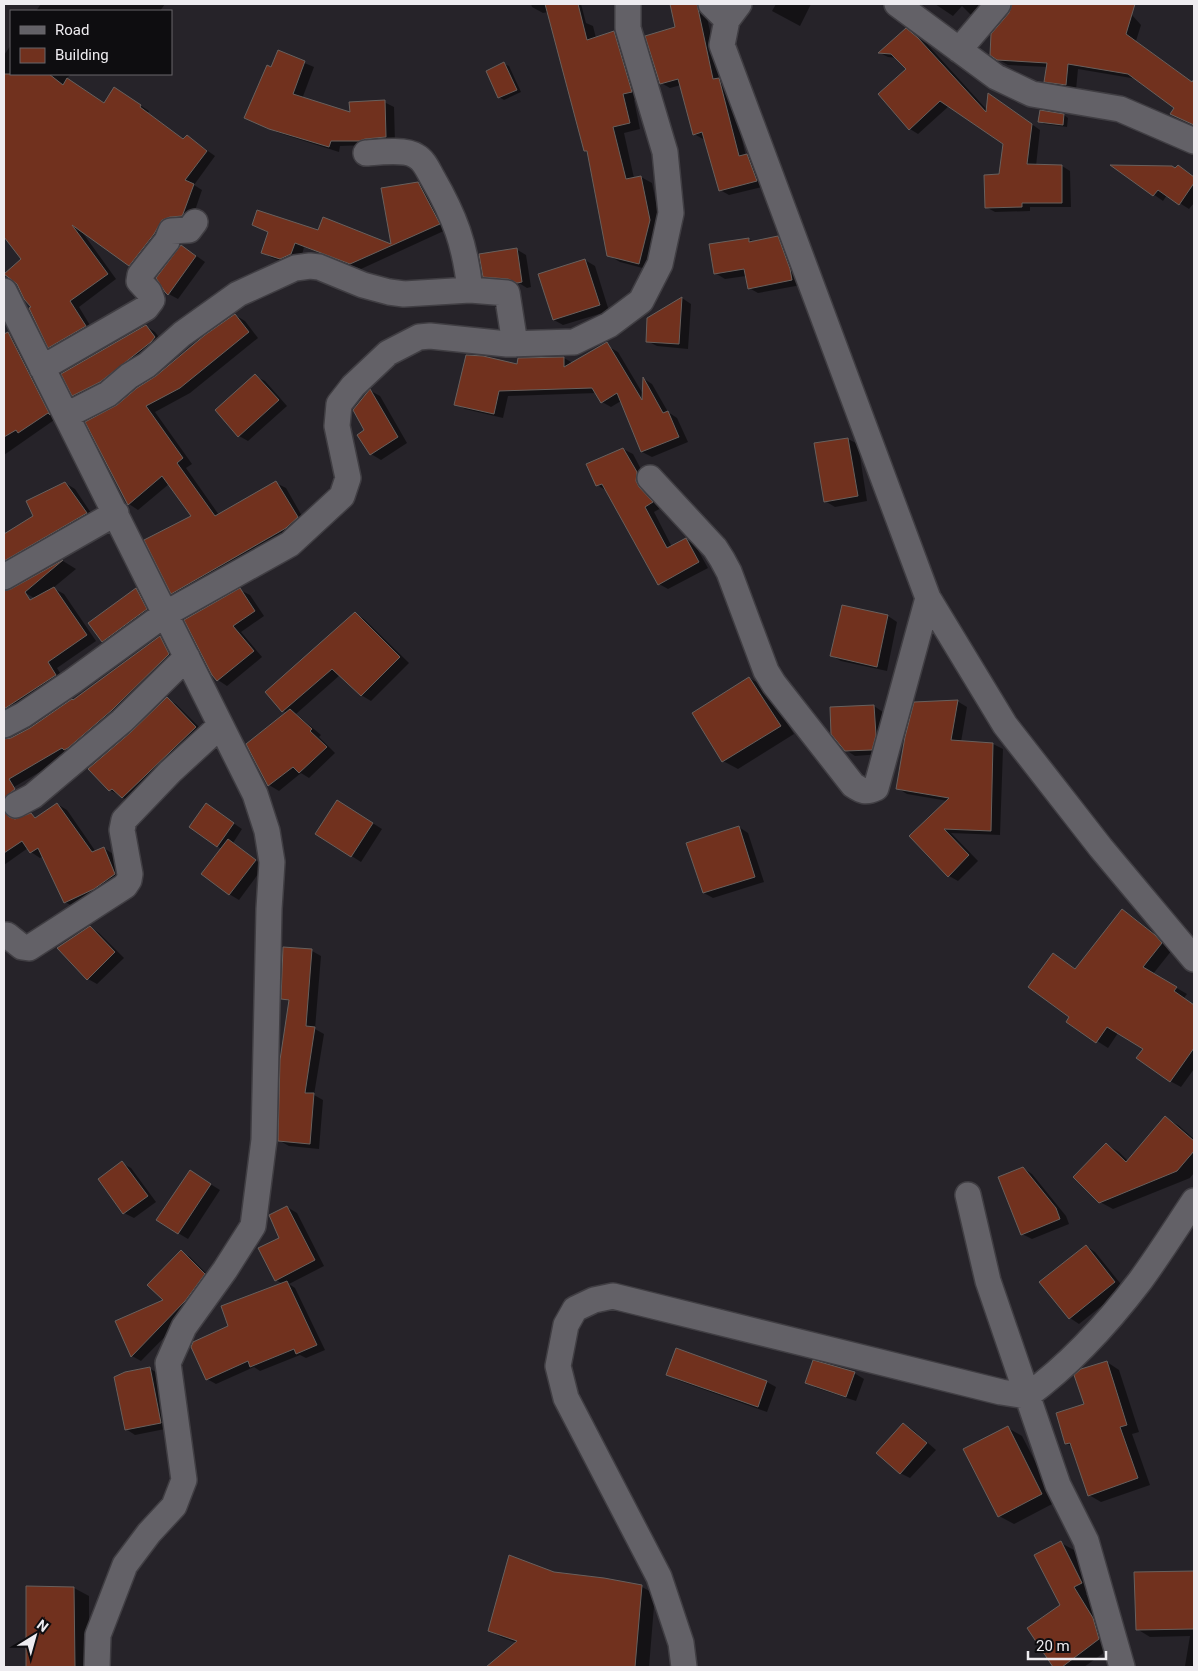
<svg xmlns="http://www.w3.org/2000/svg" width="1198" height="1671" viewBox="0 0 1198 1671" font-family="Roboto,sans-serif">
	<style>
		.shadow { fill: #0007 }
		.building { fill: #71311e; stroke: #68605d }
		.lines { fill: none; stroke-linecap: round; stroke-linejoin: round }
		.minor-casing { stroke: #403e43; stroke-width: 28 }
		.minor { stroke: #636167; stroke-width: 25 }
	</style>
	<rect width="100%" height="100%" fill="#262329"/>
	<!-- shadow -->
	<path class="shadow" d="M41,4H121L123,5L124,4H165L160,11H36Z
		M531,4H581L586,23L593,26L596,38L614,32L625,39L642,98L634,100L640,129L624,133L634,178L641,177L652,183L661,226L650,270L620,262L608,255L588,153L585,151L548,12L543,13L532,7Z
		M671,4H707L706,13L721,81L728,84L746,156L756,161L766,186L729,195L720,190L705,138L703,139L694,134L681,85L670,88L661,83L677,28Z
		M776,4H811L800,26L772,11Z
		M935,4H995L981,20L970,14L962,6L953,16Z
		M1013,4H1122L1141,25L1136,41L1192,82H1194V125L1171,114L1176,107L1137,79L1078,69L1076,90L1056,87L1046,81L1048,67L1008,65L997,59Z
		M906,30L927,44L988,111L996,99L1040,130L1036,166H1062L1070,171L1071,207H1030V211L995,212L986,207L1000,176L1004,144L949,106L918,134L910,129L908,69L897,58L888,57L880,53Z
		M11,45V74H71L66,79L105,104L123,94L149,111L148,113L184,140L187,136L215,156L194,185L202,190L192,219L138,270L80,229L116,279L79,307L94,332L58,352L49,347L32,307L22,259L4,235V55Z
		M278,52L314,67L302,99L351,113L384,102L394,107L395,142L368,145L340,146L339,152L279,133L255,122Z
		M504,64L509,66L521,92L504,100L499,97Z
		M1064,115L1068,118L1067,127L1044,124L1040,121Z
		M1113,166L1176,169L1178,166L1194,176V203L1189,209L1167,195L1163,201Z
		M418,183L428,189L448,229L361,269L304,247L301,259L290,264L272,258L263,253L269,233L253,225L319,231L324,219L392,246L383,189Z
		M778,238L787,243L801,285L758,293L749,288L746,276L725,279L715,273L749,239L754,242Z
		M516,249L526,255L531,287L527,288L519,283L494,281L484,276Z
		M191,252L205,262L178,299L165,292Z
		M585,260L595,266L609,311L563,325L554,320Z
		M682,298L691,304L688,349L657,346L647,341L649,318Z
		M235,315L245,321L258,338L190,393L155,412L192,464L186,468L219,515L276,483L286,488L306,523L182,599L172,593L192,516L169,484L138,510L129,504L87,422L118,406Z
		M146,326L155,332L163,343L83,401L73,395Z
		M10,337L20,342L57,418L4,455V339Z
		M609,347L618,352L643,394L644,379L652,384L668,412L677,418L688,442L652,457L642,452L621,401L611,407L602,402L597,393L508,396L503,418L465,409L456,404L518,365L564,358L573,363Z
		M255,376L265,381L287,406L248,441L239,436Z
		M371,391L380,396L407,443L381,460L371,454L359,435L366,430Z
		M848,439L858,444L867,501L835,507L825,501Z
		M623,449L633,454L661,508L654,512L672,547L686,539L695,545L708,568L668,589L659,584L607,491L597,485Z
		M65,483L75,489L95,519L13,566L4,560V536L35,517Z
		M63,561L76,569L53,588L64,594L96,641L57,668L65,681L4,721V612L34,598L24,592L20,586Z
		M136,590L146,595L156,615L112,647L103,641Z
		M240,590L250,595L264,616L241,632L262,657L227,686L218,680Z
		M843,606L888,616L897,622L887,671L841,661L832,656Z
		M355,613L364,619L409,663L371,701L361,695L340,675L296,714L321,735L319,737L335,753L309,778L301,773L279,791L269,785L248,744L286,713L266,693Z
		M160,637L170,643L178,660L72,753L9,790L4,787V741L11,739L30,729L74,701Z
		M749,678L764,686L794,734L738,769L723,761Z
		M167,699L176,704L205,733L132,803L110,790L89,769L132,733Z
		M957,701L967,707L961,742L993,744L1003,749L1000,835L951,833L978,861L958,881L949,876L911,836L948,801L907,794L897,788Z
		M874,706L883,712L885,740L881,754L855,756L846,750Z
		M57,804L67,810L96,852L104,848L113,854L124,880L74,907L65,902L43,856L40,858L31,852L28,848L4,865V812L15,821L31,815L37,818Z
		M207,805L242,829L233,843L264,866L239,900L229,894L222,849L217,846Z
		M347,807L382,829L361,862L317,834Z
		M739,827L748,833L764,882L713,898L704,893Z
		M1122,910L1133,917L1166,943L1172,950L1153,974L1187,994L1184,998L1194,1005V1069L1181,1087L1170,1081L1144,1049L1118,1033L1108,1048L1067,1022L1071,1017L1054,955L1076,969Z
		M90,927L99,933L124,958L97,984L88,979Z
		M312,951L321,956L315,1029L324,1034L314,1095L323,1100L319,1149L289,1146L280,1141L290,1002L283,998Z
		M1165,1118L1178,1125L1194,1139V1173L1190,1178L1113,1209L1100,1202L1106,1144L1119,1152L1128,1161Z
		M122,1163L131,1168L156,1202L134,1218L124,1213Z
		M1023,1168L1032,1174L1066,1216L1069,1224L1032,1239L1022,1234Z
		M199,1177L220,1190L188,1239L178,1233Z
		M287,1207L297,1213L324,1266L289,1284L295,1288L325,1350L306,1358L300,1355L260,1371L254,1367L216,1384L207,1379L230,1327L283,1284L276,1280Z
		M1086,1246L1095,1252L1124,1288L1079,1324L1070,1318Z
		M181,1252L190,1257L213,1280L195,1306L141,1361L132,1356L165,1301Z
		M1107,1362L1119,1370L1139,1432L1132,1434L1150,1485L1101,1502L1089,1495L1072,1447L1066,1443Z
		M149,1368L159,1374L170,1428L135,1435L126,1429Z
		M854,1373L864,1379L856,1401L816,1388L807,1382Z
		M667,1374L767,1382L776,1387L767,1412L677,1380Z
		M904,1424L913,1430L936,1450L910,1478L900,1473Z
		M1008,1428L1022,1436L1056,1502L1014,1524L999,1516Z
		M1061,1543L1074,1550L1094,1590L1086,1594L1106,1627L1112,1647L1084,1667H1054L1029,1628L1061,1606Z
		M1194,1572V1667H1183L1185,1666L1190,1636L1150,1637L1137,1629L1135,1573Z
		M554,1573L604,1580L642,1587L655,1594L649,1667H488L517,1643L503,1638L489,1631Z
		M27,1588H74L89,1596V1667H27Z"/>
	<!-- building -->
	<path class="building" d="M545,4H578L587,40L614,31L632,92L623,94L630,123L613,127L626,179L641,176L650,220L639,264L607,256L587,151H584Z
		M670,4H697L713,79L719,78L739,156L747,154L757,181L719,191L702,132L693,135L678,79L660,84L645,36L675,27Z
		M1012,4H1135L1126,34L1192,82L1194,79V125L1170,114L1174,108L1128,74L1068,64L1066,85L1044,82L1047,63L997,60L990,55L991,34L1009,13Z
		M906,28L918,38L986,112L988,93L1032,124L1027,164L1062,165V203H1022V207L985,208L984,175L999,174L1003,144L940,101L909,130L878,94L906,69L891,54L878,53Z
		M278,50L305,61L293,94L350,112L349,102L385,100L386,137L365,139L359,141H331L329,147L269,129L244,118L267,65L271,67Z
		M504,62L517,90L498,98L486,71Z
		M4,74H49L63,85L67,78L104,103L114,87L141,105L140,107L183,139L187,135L207,151L185,180L194,184L183,214L182,216L170,217L162,220L154,234L129,266L72,225L108,274L70,301L86,326L48,348L29,308L31,307L24,299L17,284L4,274L21,259L4,237Z
		M1040,110L1064,114L1063,125L1038,122Z
		M1110,165L1172,166L1175,168L1178,165L1194,177V183L1179,205L1158,190L1153,196Z
		M418,182L440,224L350,264L295,243L291,254L280,259L261,253L268,232L252,225L257,210L318,230L323,217L391,244L381,188Z
		M778,236L790,269L792,280L748,289L744,269L714,274L709,244L749,238V242Z
		M181,245L196,256L168,295L165,292L156,278Z
		M517,248L522,282L517,283L508,279L483,277L479,254Z
		M585,259L600,305L553,320L538,274Z
		M682,297L679,344L646,342L647,318Z
		M235,314L249,332L180,388L146,406L183,458L177,463L215,516L276,481L298,517L286,528L171,594L144,540L191,516L162,476L128,505L85,422L117,405L137,388L156,376L205,335Z
		M146,325L155,337L151,342L100,382L72,396L61,374Z
		M8,332L50,415L48,413L18,433L16,430L4,437V334Z
		M607,342L642,400L643,377L663,413L668,411L679,437L641,452L617,393L601,403L592,388L499,391L494,414L454,405L466,355L483,356L517,364L518,358L564,357V367Z
		M255,374L279,400L238,437L215,410Z
		M370,389L398,437L370,455L357,435L364,430L353,410Z
		M848,438L858,496L824,502L814,443Z
		M623,448L637,472L636,481L639,487L653,502L645,507L667,548L686,538L699,562L658,585L602,484L596,486L586,464Z
		M65,482L87,513L4,561V534L33,516L26,501Z
		M63,560L25,592L30,600L54,587L87,635L48,662L56,675L4,709V591L11,589Z
		M136,588L147,609L102,642L88,623Z
		M240,588L255,611L233,626L254,651L217,681L212,675L184,620Z
		M842,605L888,615L877,667L830,656Z
		M355,612L400,657L361,696L332,669L282,712L265,692Z
		M160,636L169,654L112,710L68,748L64,750L62,748L9,779L15,789L4,798V739L11,738L30,728L72,699L73,700Z
		M749,677L781,726L722,762L692,713Z
		M167,697L196,727L122,798L112,789L109,791L88,769L131,732Z
		M958,700L951,740L993,743L991,831L944,829L969,855L948,877L909,836L949,798L896,789L905,737L914,702Z
		M874,705L876,735L872,750L845,751L831,734L830,707Z
		M290,709L312,729L310,731L327,747L299,773L293,767L268,786L246,744Z
		M337,800L373,823L351,857L315,834Z
		M57,803L92,852L104,847L115,874L94,889L64,903L38,848L30,853L22,841L4,853V812L9,817L15,819L31,813L35,818Z
		M206,803L234,823L217,847L189,827Z
		M739,826L755,877L703,893L686,843Z
		M228,839L256,860L229,895L201,874Z
		M1122,909L1155,935L1162,943L1143,967L1177,987L1174,991L1194,1005V1048L1170,1082L1136,1058L1143,1049L1107,1027L1096,1043L1066,1022L1069,1017L1028,987L1053,953L1075,969Z
		M90,926L115,952L87,980L57,948Z
		M283,947L312,949L306,1026L315,1027L305,1093H314L310,1144L278,1141L280,1060L289,1000L281,999Z
		M1165,1116L1194,1141V1151L1177,1171L1099,1203L1073,1177L1106,1143L1126,1162Z
		M122,1161L148,1196L123,1214L98,1179Z
		M1023,1167L1056,1208L1060,1219L1021,1235L998,1177Z
		M190,1170L211,1184L178,1234L156,1220Z
		M287,1206L315,1260L275,1281L258,1248L279,1238L269,1215Z
		M1086,1245L1115,1282L1069,1319L1039,1282Z
		M181,1250L205,1274L185,1301L131,1357L115,1321L163,1300L147,1285Z
		M287,1281L317,1345L296,1354L294,1349L250,1367L248,1361L206,1380L191,1347L193,1342L228,1326L221,1306Z
		M676,1348L767,1381L758,1407L666,1375Z
		M813,1360L855,1372L846,1397L805,1383Z
		M1107,1361L1127,1425L1120,1427L1138,1478L1088,1496L1070,1443L1065,1444L1056,1413L1084,1404L1074,1375L1081,1369Z
		M150,1367L161,1423L125,1430L114,1377L125,1372Z
		M903,1423L927,1443L900,1474L876,1453Z
		M1008,1426L1042,1494L998,1517L963,1449Z
		M1061,1541L1082,1583L1074,1587L1093,1618L1099,1639L1062,1667H1053L1027,1628L1060,1605L1034,1555Z
		M509,1555L554,1572L604,1578L642,1585L635,1667H486L517,1641L488,1631Z
		M1194,1571V1629L1136,1630L1134,1572Z
		M26,1586L74,1587L75,1667H26Z"/>
	<g class="lines">
		<!-- minor casing -->
		<g class="minor-casing">
			<path id="minor" d="M711,4L727,20
				M739,4L727,20L722,45L928,598L1005,725L1101,848L1194,959
				M897,4L996,77L1032,94L1120,109L1194,141
				M959,50L998,4
				M470,290L507,293L515,344
				M4,291L255,794L267,831L272,862L269,909L264,1140L253,1226L225,1270L184,1327L168,1363L184,1480L174,1506L149,1533L125,1565L98,1635L97,1667
				M42,368L146,308L152,300L149,292L139,281L140,275L167,241L171,231L189,230L195,222
				M67,415L108,394L129,376L147,365L182,334L238,294L295,268L310,266L319,267L363,285L389,292L404,294L470,290C465,244 455,217 432,177C428,170 424,160 416,156C406,149 379,152 366,153
				M650,478L715,548L722,559L729,572L766,671L774,684L853,785C862,791 866,793 876,788L928,598
				M4,577L116,513
				M4,725L23,715L73,681L165,614L290,544L342,496L348,478L337,426L339,404L353,386L388,353L419,337L430,336L507,344L574,342L609,325L641,301L660,264L671,213L665,152L628,28V4
				M16,805L33,796L122,721L187,657
				M7,935L22,947L29,948L125,886L129,880L130,874L122,830L124,820L170,772L220,726
				M968,1195L988,1281L1058,1485L1086,1541L1122,1667
				M684,1667L681,1643L659,1577L566,1398L558,1366L566,1325L575,1309L594,1300L613,1296L1001,1392L1027,1396C1069,1365 1108,1323 1140,1281C1159,1255 1176,1228 1194,1201"/>
		</g>
		<!-- minor -->
		<use href="#minor" class="minor"/>
	</g>
	<!-- border -->
	<rect width="1198" height="1671" fill="none" stroke="#eeecf0" stroke-width="10"/>
	<!-- legend -->
	<rect x="10" y="10" width="162" height="65" fill="#0e0d10" stroke="#68666a"/>
	<rect x="20" y="26" width="25" height="8" fill="#636167" stroke="#68666a"/>
	<text x="55" y="35" font-size="15" fill="#eeecf0">Road</text>
	<rect x="20" y="48" width="25" height="15" fill="#71311e" stroke="#68666a"/>
	<text x="55" y="60" font-size="15" fill="#eeecf0">Building</text>
	<!-- north arrow -->
	<g transform="translate(35 1636) rotate(37)" stroke="#0e0d10" stroke-width="4" paint-order="stroke">
	<path d="M0-4L9 19L0 12L-9 19Z" fill="#eeecf0"/>
	<text y="-8" font-size="14" font-weight="bold" text-anchor="middle" fill="#eeecf0">N</text>
	</g>
	<!-- scale -->
	<path d="M1028 1651v8h78v-8" fill="none" stroke="#eeecf0" stroke-width="2.5"/>
	<text x="1036" y="1651" font-size="15" fill="#eeecf0" stroke="#0e0d10" stroke-width="4" paint-order="stroke">20 m</text>
</svg>
